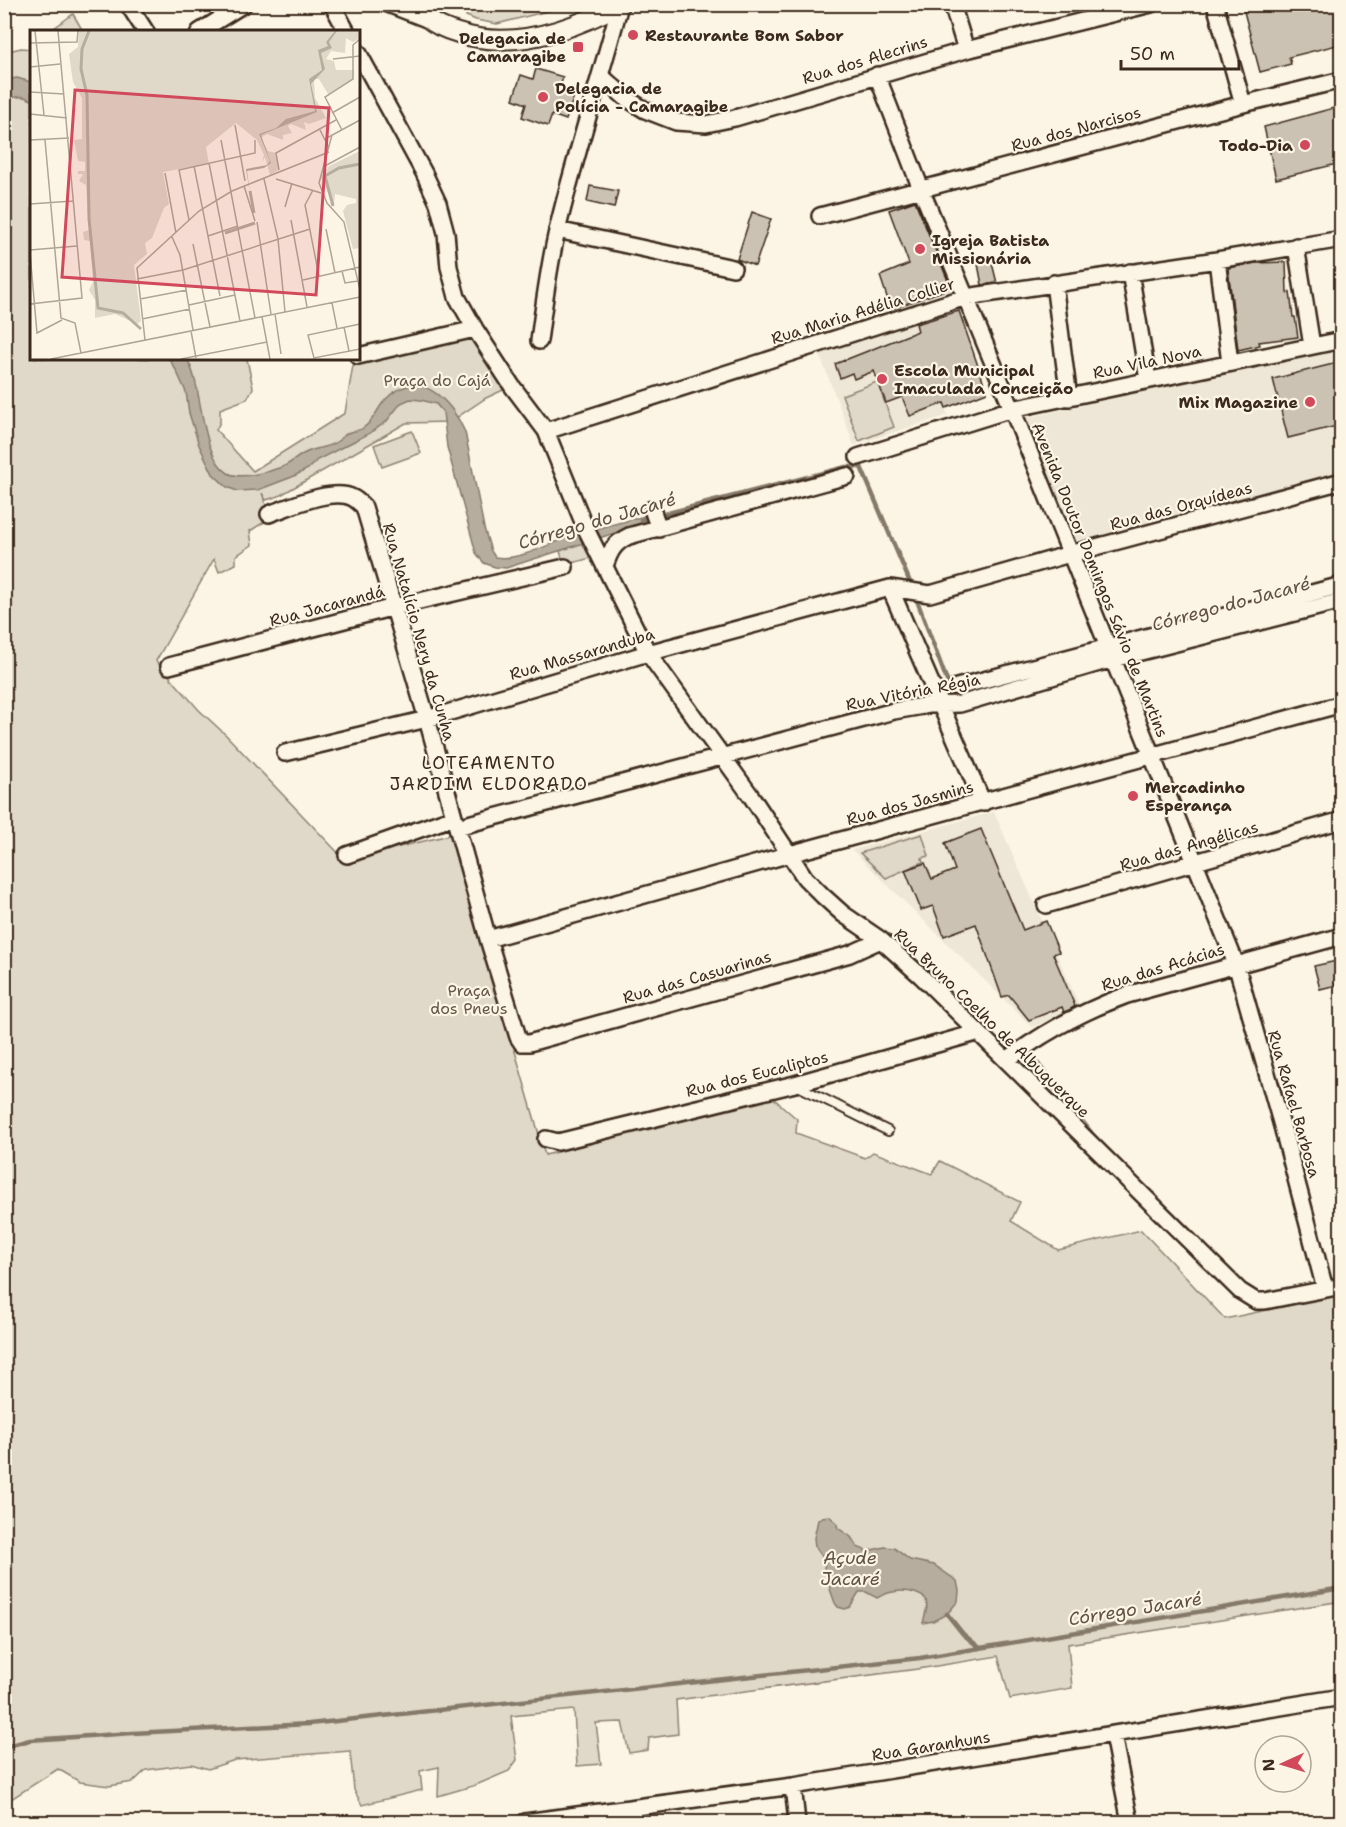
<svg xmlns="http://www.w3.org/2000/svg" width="1346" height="1827" viewBox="0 0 1346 1827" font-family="'Shantell Sans',sans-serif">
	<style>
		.built { fill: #eee6d6 }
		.green { fill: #e0d8c8; stroke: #8e8173; stroke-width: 1.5 }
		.water { fill: #b7ad9e; stroke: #85796b; stroke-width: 1.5 }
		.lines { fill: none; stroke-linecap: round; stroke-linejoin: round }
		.stream { stroke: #85796b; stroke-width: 4.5 }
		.building { fill: #ccc2b3; stroke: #3b2a1e; stroke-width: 1.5 }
		.service-casing { stroke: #3b2a1e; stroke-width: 12 }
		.minor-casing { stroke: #3b2a1e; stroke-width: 20 }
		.tertiary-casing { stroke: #3b2a1e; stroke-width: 22 }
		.service { stroke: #fcf5e5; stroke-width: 8 }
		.minor { stroke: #fcf5e5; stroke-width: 15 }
		.tertiary { stroke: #fcf5e5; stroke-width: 18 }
		.poi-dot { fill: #d1495b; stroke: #fcf5e5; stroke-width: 2 }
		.labels { text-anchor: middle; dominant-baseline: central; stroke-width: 4.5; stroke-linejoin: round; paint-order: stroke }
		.poi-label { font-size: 16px; font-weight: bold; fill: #3b2a1e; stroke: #fcf5e5; text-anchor: start }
		.street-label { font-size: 16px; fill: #3b2a1e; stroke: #fcf5e5 }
		.park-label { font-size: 16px; fill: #645648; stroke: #fcf5e5 }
		.water-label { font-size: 18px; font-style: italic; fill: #605144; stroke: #fcf5e5 }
		.neighbourhood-label { font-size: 18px; letter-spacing: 1.5px; fill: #3b2a1e; stroke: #fcf5e5 }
		.inset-river { fill: none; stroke: #b7ad9e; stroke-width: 3 }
		.inset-road { fill: none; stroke: #afa495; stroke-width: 1.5 }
		.view { fill: #d1495b; fill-opacity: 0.15; stroke: #d1495b; stroke-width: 3 }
		.inset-edge { fill: none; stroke: #3b2a1e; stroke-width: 3 }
	</style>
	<rect width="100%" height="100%" fill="#fcf5e5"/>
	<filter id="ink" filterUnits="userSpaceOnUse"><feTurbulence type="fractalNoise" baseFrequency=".0167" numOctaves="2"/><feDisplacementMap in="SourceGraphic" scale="12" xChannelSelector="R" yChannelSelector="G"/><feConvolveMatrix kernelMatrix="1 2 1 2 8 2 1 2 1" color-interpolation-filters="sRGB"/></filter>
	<g filter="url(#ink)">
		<!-- built -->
		<path class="built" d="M916,324L948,415L854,445L818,350Z
			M1341,348V471L1071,545L1021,419Z
			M994,812L1080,1007L1032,1027L852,850Z"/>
		<!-- green -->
		<path class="green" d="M464,5H571L497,24L476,20L466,16L471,8Z
			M73,14L83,31H50Z
			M21,48L32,49V358L247,359L253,388L247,399L220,409V422L216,430L253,471L345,413L354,359L475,329L512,386L486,398L450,422L406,423L279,496L266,500L262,493L269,514L266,521L250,531L252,545L236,556V564L219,572L214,559L156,661L199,710L226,735L345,860L462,832L523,1034L514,1048L545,1155L601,1141L642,1126L773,1098L797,1119L796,1133L865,1158L873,1152L932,1174L940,1161L1020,1202L1011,1221L1058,1250L1141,1230L1225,1319L1341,1294L1342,1601L1068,1644L1072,1688L1010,1699L998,1656L918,1669L676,1700L678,1734L649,1738L648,1750L629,1753L622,1722L596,1723L601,1764L577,1766L574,1710L511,1716L517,1760L509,1771L476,1785L438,1796L439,1767L420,1771L422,1790L362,1805L354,1790L350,1751L235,1760L208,1769L191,1764L146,1770L133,1782L109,1786L80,1782L58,1769L5,1803L4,52Z
			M877,382L894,427L859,441L842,395Z
			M412,431L421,453L382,467L374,445Z
			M591,539L599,556L564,565L560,551Z
			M922,834L929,856L922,858L923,862L886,878L860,853Z
			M1033,1055L1099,1140L1096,1141L1026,1071L1025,1065Z"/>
		<!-- water -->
		<path class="water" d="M17,78L31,82V100C23,94 13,97 5,100V80Z
			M169,359H187C204,388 199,454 228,473C240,480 269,472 282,467C290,464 297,457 305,453C315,448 326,448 335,443C339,441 342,437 346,434C351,430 358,432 363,428C373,422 377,409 385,400C418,365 451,400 465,432L484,528L491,551L495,557C518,562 550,543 572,536C596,529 621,522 645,516L649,522L506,568L495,567L484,563L476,553L447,447L443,412L436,404L421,400L410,399L401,403L386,422L368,434L317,460L308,469L292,477L258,490L237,491L227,487L213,474L199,445L189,413L186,392L176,370Z
			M829,1516L836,1522L838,1528L851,1537L857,1547L867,1551L885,1547L894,1548L910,1560L934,1565L957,1581L959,1591L958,1601L953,1607L947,1614L933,1621L923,1623L927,1607L926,1599C912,1588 892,1589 877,1598L866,1592H859L850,1607L845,1609L838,1607L835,1603L830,1589L829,1580L824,1569L825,1561L815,1546L814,1538L818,1520L822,1517Z"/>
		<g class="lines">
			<!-- stream -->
			<path class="stream" d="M641,520L846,467H861L912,587
				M915,595L947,681L952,691
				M947,1614L963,1634L980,1648
				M4,1747L30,1740L133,1733L309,1724L920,1658L1342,1588"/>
		</g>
		<!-- building -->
		<path class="building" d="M1242,4H1341V44L1289,57L1291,64L1260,72Z
			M536,69L563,77L559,90L574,96L566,120L552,115L548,126L522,117L526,104L513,99L521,75L533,79Z
			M1341,106V163L1276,179L1264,127Z
			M590,186L618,191L614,208L587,202Z
			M915,201L951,288L891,309L880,276L909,264L889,210Z
			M752,212L771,219L755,266L737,259Z
			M990,255L997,283L982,285L977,259Z
			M1286,262L1287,293L1290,292L1293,317H1295L1298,337L1259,342L1260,345L1238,350L1228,268L1256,263Z
			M959,311L987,392L946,408L944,403L910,416L902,397L886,403L874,371L854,379L852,373L840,378L835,364L918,331L916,324Z
			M1341,362V425L1288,438L1273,379Z
			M981,829L1023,930L1046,921L1059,952L1053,954L1075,1006L1069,1010L1064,1012L1062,1007L1029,1020L1009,995L1002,997L976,924L944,936L933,906L921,910L905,870L925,863L932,879L955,870L945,843Z
			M1341,960V984L1320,989L1314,966Z"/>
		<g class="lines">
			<!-- service casing -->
			<g class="service-casing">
				<path id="service" d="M796,1085L888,1131"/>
			</g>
			<!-- minor casing -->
			<g class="minor-casing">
				<path id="minor" d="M128,4L146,32
					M332,4L347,32
					M388,4L429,20
					M952,4L966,50
					M1215,4L1243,104
					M199,32L244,4
					M358,52L424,173L438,203L446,233L449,267L457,297L475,329L512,386L546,431L585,527L648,653L751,796L805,878L823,896L843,914L881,940L921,976L1240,1291L1256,1301H1265L1342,1286
					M877,75L921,189L1012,409L1236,964L1282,1126L1325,1289
					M601,76L626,98L645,110L676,122L706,124L735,118L966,50L1151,4
					M820,216L1243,104L1342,80
					M557,230L733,268
					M1296,246L1312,346
					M1217,260L1230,363
					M1130,272L1148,380
					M1054,283L1069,398
					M539,341C544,303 549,264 558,227C576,152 600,79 620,5
					M358,356L475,329
					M546,431L966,297L1217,260L1342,239
					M858,457L1012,409L1342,340
					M652,509L659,529
					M269,514C289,507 333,487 353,498C357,500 361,504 364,507L427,719L488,939L518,1037L522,1043H529L850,954L881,940
					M605,566C610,551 614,543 629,536L847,476
					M890,588L983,803
					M169,666L394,607L565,567
					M957,687L1342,585
					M285,753L427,719L648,653L890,588L930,594L1070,554L1342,481
					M457,827L894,711L929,705L960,704L1113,659L1342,601
					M347,855L454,817
					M1046,905L1342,820
					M488,939L790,854L1342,704
					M1007,1060C1044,1032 1083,1011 1127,995L1342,936
					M546,1139L558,1142L795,1084L976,1033
					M1113,1735L1130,1822
					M793,1786L797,1822
					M525,1822L793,1786L1342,1697"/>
			</g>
			<!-- tertiary casing -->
			<g class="tertiary-casing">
				<path id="tertiary" d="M418,4C421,9 424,16 429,19C436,26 448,30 458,33C512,51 572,30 620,4"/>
			</g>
			<!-- service -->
			<use href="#service" class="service"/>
			<!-- minor -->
			<use href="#minor" class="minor"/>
			<!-- tertiary -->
			<use href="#tertiary" class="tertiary"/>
		</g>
	</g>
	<!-- markers -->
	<g class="poi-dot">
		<circle cx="633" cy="35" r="6"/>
		<rect x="572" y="41" width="12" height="12" rx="3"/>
		<circle cx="543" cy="97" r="6"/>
		<circle cx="1305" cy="145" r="6"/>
		<circle cx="920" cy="249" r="6"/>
		<circle cx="882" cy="379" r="6"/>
		<circle cx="1310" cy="402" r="6"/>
		<circle cx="1133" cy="796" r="6"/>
	</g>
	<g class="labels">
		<!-- poi labels -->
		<g class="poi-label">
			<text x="645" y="35">Restaurante Bom Sabor</text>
			<text x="566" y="38" text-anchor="end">Delegacia de<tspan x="566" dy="18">Camaragibe</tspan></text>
			<text x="555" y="88">Delegacia de<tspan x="555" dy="18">Polícia - Camaragibe</tspan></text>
			<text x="1293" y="145" text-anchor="end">Todo-Dia</text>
			<text x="932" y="240">Igreja Batista<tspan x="932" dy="18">Missionária</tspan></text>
			<text x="894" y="370">Escola Municipal<tspan x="894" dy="18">Imaculada Conceição</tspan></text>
			<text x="1298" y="402" text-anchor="end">Mix Magazine</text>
			<text x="1145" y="787">Mercadinho<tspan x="1145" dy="18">Esperança</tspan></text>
		</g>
		<!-- street labels -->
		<g class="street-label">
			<text transform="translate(865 60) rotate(-17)">Rua dos Alecrins</text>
			<text transform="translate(1076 129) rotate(-15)">Rua dos Narcisos</text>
			<text transform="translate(863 311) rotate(-17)">Rua Maria Adélia Collier</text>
			<text transform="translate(1147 362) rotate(-12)">Rua Vila Nova</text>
			<text transform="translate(1181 506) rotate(-15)">Rua das Orquídeas</text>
			<text transform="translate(1100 580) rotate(68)">Avenida Doutor Domingos Sávio de Martins</text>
			<text transform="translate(327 606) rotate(-15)">Rua Jacarandá</text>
			<text transform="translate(419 632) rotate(74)">Rua Natalício Nery da Cunha</text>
			<text transform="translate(582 654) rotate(-16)">Rua Massaranduba</text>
			<text transform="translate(913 692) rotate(-11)">Rua Vitória Régia</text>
			<text transform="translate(910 803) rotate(-15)">Rua dos Jasmins</text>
			<text transform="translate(1189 846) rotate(-16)">Rua das Angélicas</text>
			<text transform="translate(1163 967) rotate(-17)">Rua das Acácias</text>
			<text transform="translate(697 977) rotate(-16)">Rua das Casuarinas</text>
			<text transform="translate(992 1023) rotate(44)">Rua Bruno Coelho de Albuquerque</text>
			<text transform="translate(757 1074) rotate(-14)">Rua dos Eucaliptos</text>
			<text transform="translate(1294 1104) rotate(74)">Rua Rafael Barbosa</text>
			<text transform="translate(931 1746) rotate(-9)">Rua Garanhuns</text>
		</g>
		<!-- park labels -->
		<g class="park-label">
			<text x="437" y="380">Praça do Cajá</text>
			<text x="469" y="990">Praça<tspan x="469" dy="18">dos Pneus</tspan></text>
		</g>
		<!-- water labels -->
		<g class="water-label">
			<text transform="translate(597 521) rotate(-16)">Córrego do Jacaré</text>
			<text transform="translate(1231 604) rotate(-15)">Córrego do Jacaré</text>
			<text x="850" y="1558">Açude<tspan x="850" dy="21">Jacaré</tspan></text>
			<text transform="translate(1135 1609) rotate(-9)">Córrego Jacaré</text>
		</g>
		<!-- neighbourhood labels -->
		<g class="neighbourhood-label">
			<text x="489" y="763">LOTEAMENTO<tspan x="489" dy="21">JARDIM ELDORADO</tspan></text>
		</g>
	</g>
	<!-- overview -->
	<g transform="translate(30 30)">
		<rect width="330" height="330" fill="#fcf5e5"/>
		<path d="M49,1H330V8L323,12L316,8L315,23L301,21L296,29L304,31L306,40H324V48L298,64L289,49H284L285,68L296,88L279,94L274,92L276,100L261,94L258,96L262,103L253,105V110L237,104L231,108L238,121L246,123L249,140L240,145L235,127L232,132L234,125L227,110L206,93L176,117L179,134L133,142L139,174L134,178L122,208L115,213L117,224L104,235L111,291L107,294L85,284L65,288V270L59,260L63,252L60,211L54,210L53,202L59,200L56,155L49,151L53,144H48V141H55V132L48,131L44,110L52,109V68L43,52L39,24L48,17ZM330,121V218L323,219L313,181L317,175L326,173V169L305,164L304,176L291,147L299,136Z" fill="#e0d8c8"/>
		<path d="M305,1H307L299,12L302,18L291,23L295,39L281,54L287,82L231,105L241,133L234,138L217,141L220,163L216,139L237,135L240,131L229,104L246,98L256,89L285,81L279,49L292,40L288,20L298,16L296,12Z" fill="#b7ad9e"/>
		<path class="inset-river" d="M59,1L52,19L51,39L57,65L59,189L68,278L93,283L111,299M220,161L224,183M303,176L295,146L309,138L330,134M195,203L225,193"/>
		<path class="inset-road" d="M5,1L14,85M0,13L47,12L48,1M303,29L330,26M0,37L30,34M0,62L34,64M302,83L330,67M0,84L37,88M205,95L215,151M290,100L299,118M312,100L295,67L323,49V15L330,9M302,105L289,153L297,173L314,192L330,260M295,109L330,90M0,110L39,108M15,110L31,288L45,293L51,323M191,110L225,288M179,133L210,291M164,136L190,266M293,137L330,117M249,140L246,123L306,90M135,143L146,203M234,149L248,209L255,282M246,149L291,163M214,156L225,191M283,160L275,175L289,246M0,174L43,171M255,177L262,153M159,190L149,140L225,123V110M261,190L277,277M227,192L241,284M296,199L305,243M178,206L208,196M142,207L150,225L163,300M163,214L180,297M0,220L47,216M0,223L7,303L32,290M312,241L315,253L328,251M107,249L153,240L280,199M273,250L330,237M110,269L157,260M302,273L307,298M0,274L52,268L28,1M159,275L205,265M245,284L251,324M232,287L240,329M112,289L160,279M330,294L278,305L284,328L330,319M314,297L319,321M161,301L166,328M115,310L107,238L169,181L202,161L299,122M21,329L330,267M151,329L237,312"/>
		<path class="view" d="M45,60L299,78L286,265L32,247Z"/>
		<rect width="330" height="330" class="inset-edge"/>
	</g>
	<!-- margin -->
	<rect width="1346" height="1827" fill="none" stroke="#fcf5e5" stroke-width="24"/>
	<rect x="12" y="12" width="1322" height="1803" fill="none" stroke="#3b2a1e" stroke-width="2" filter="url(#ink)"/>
	<!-- north arrow -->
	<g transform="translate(1283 1764) rotate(266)"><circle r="28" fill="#fcf5e5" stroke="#afa495" stroke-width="1.5"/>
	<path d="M0-4.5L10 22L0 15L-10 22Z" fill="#d1495b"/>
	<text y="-9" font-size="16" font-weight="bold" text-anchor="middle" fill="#3b2a1e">N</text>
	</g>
	<!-- scale -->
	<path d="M1121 60v9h118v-9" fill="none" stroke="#3b2a1e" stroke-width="3"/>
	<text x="1130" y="60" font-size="18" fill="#3b2a1e" stroke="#fcf5e5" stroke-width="4.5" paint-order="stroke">50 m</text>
</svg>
